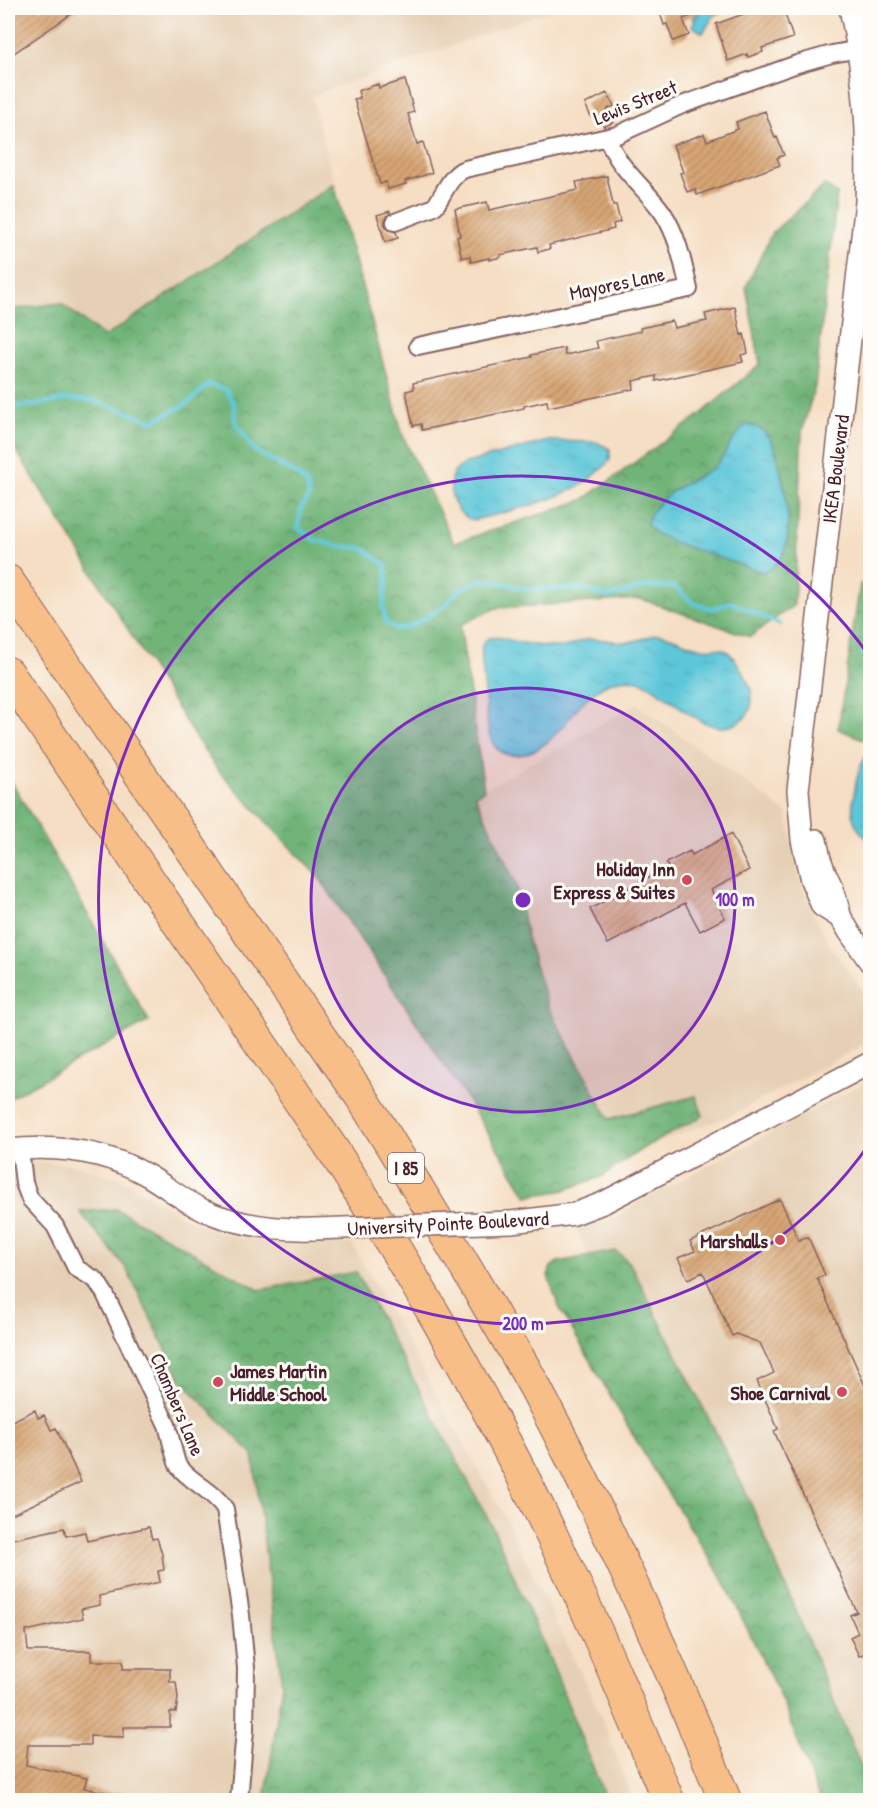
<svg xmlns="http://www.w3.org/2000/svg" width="878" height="1808" viewBox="0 0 878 1808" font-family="'Patrick Hand',sans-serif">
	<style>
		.built { fill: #e6d0b5 }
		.forest { fill: url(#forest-crowns); stroke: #5e6a52; stroke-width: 1.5 }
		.water { fill: url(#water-ripples); stroke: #547382; stroke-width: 1.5 }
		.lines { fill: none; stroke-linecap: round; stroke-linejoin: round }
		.stream { stroke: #5dc7d9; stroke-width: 4.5 }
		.building { fill: url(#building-hatch) }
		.minor-casing { stroke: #866260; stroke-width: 20 }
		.tertiary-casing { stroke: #866260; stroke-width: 24 }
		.motorway-casing { stroke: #866260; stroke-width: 34 }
		.minor { stroke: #fff; stroke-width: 16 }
		.tertiary { stroke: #fff; stroke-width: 21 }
		.motorway { stroke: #f7be88; stroke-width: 32 }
		.tertiary-bridge-casing { stroke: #866260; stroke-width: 24; stroke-linecap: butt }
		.tertiary-bridge { stroke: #fff; stroke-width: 21 }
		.ring { fill: none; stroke: #7b2cbf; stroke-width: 3 }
		.poi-dot { fill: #d1495b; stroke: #fdfcf7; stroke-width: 2 }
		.labels { text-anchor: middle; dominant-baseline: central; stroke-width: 6; stroke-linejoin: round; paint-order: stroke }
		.shield { fill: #fdfcf7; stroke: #806168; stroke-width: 1.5 }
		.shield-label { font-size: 18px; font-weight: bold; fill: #4a1f2b }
		.street-label { font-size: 20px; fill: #4a1f2b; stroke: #fdfcf7 }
		.poi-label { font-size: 20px; font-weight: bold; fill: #4a1f2b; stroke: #fdfcf7; text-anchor: end }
		.centre { fill: #7b2cbf; stroke: #fdfcf7; stroke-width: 3 }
		.ring-label { font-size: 18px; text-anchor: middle; font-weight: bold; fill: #7b2cbf; stroke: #fdfcf7; stroke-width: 6; stroke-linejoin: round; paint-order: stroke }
	</style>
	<defs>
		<pattern id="forest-crowns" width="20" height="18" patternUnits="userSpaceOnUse" patternTransform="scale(1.5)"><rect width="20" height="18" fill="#71b478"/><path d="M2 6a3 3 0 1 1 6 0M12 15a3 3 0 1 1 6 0" fill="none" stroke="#5f9263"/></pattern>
		<pattern id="water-ripples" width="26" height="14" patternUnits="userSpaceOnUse" patternTransform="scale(1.5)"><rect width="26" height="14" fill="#5dc7d9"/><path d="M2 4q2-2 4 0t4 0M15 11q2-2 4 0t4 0" fill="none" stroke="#52aaba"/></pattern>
		<pattern id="building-hatch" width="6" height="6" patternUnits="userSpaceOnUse" patternTransform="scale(1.5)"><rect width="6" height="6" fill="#d8a675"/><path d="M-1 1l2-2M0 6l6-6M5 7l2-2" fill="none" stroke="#b18760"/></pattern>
	</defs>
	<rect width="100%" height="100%" fill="#fdfcf7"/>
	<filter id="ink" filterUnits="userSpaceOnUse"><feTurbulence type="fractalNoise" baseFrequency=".0167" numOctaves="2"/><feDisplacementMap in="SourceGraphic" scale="12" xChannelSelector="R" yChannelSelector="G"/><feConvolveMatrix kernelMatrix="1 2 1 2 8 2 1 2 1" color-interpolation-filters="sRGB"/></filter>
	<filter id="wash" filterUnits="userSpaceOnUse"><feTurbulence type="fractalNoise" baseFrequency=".008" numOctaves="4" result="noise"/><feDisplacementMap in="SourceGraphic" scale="24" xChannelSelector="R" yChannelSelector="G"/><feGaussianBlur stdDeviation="1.35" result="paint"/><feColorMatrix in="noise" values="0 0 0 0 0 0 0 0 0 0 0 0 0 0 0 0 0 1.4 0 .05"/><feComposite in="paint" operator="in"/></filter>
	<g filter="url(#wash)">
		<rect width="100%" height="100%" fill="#f5dec3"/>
		<!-- built -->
		<path class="built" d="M8,8H557L311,96L403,436L8,437Z
			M637,704L787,813L798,875L813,914L833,950L870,1000V1041L730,1116L645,1147L601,1177L561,1191L527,1196L467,1099L321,880Z
			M870,1080V1800L605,1301L577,1228L607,1219L621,1212Z
			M23,1162L72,1164L121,1179L187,1219L219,1232L275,1244H352L506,1519L599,1711L633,1800H8V1165Z"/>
		<!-- forest -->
		<path class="forest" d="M334,184L403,436L454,543L583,500L701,414L760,364L746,287L772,233L825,185L837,194L815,386L802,431L794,605L750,637L641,599L496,608L460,625L484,790L475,795L516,884L528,942L548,1007L609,1119L696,1096L703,1116L645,1147L601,1177L561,1191L527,1196L467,1099L321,880L217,769L195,737L8,437V310L61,303L104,337Z
			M860,584L870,585V742L838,729Z
			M8,775L149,1021L8,1099Z
			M116,1209L259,1290L356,1272L494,1530L554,1669L606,1800H265L282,1684L253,1455L181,1380L126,1268L80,1212Z
			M615,1251L625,1258L632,1267L746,1492L870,1788V1800H820L781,1698L723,1579L654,1471L559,1307L548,1276L551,1267L558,1262Z"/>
		<!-- water -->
		<path class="water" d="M702,8H735L714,15L703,33L692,26L695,20L692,18L695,14L698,15Z
			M746,425C754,424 764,430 769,437C776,447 778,461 781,473C787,499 800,563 762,572L673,542L655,533L648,526L647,521C655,502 677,487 695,478C702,474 709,471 715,466C727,455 730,438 746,425Z
			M548,441L596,442L610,449V460C578,499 522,507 475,520C457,518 449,496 451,480C452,472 460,467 466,463Z
			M656,634C673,634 686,646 703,648C711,650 718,646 725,650C735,656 746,676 750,687C753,695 753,701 750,709C747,717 743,720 735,724C705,740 667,690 640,681C632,678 623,679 614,681C572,694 561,753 516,755C484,757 487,718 485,696C485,685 480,654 482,646C482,643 485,641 487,639C497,634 512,642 523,643C536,645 550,648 563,647C572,646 580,640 589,639C601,638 613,642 625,642C636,642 646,638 656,634Z
			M869,754H870V842C865,836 858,831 855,823C849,810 857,762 869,754Z"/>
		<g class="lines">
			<!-- stream -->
			<path class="stream" d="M8,407L35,405L69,399L96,401L153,421L188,403L209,384L226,390L234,404L235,422L254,450L291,471L307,483L309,497L301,508L298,528L315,540L339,546L362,548L385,564L387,580L383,608L386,623L397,629L409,627L446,605L459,590L482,579L527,589H583L608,597L647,586L675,587L693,603L713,609L730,602L779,624
				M861,653L870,656"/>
		</g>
		<g id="blocks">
			<!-- building -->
			<path class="building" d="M8,8H80L8,57Z
				M665,8H709V9L683,19L689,35L673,41L667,24L664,25L659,10Z
				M747,8H783L793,38L762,48L763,52L748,57L747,54L728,61L716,24L749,12Z
				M405,80L414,112L408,114L417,144L423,142L432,173L405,181L406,184L388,189L386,182L380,184L354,99L360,98L358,91L378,84L379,88Z
				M607,93L614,106L608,109L614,122L604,127L598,114L591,117L585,104Z
				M765,111L775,138L777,137L784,155L777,158L780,165L697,195L695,189L687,192L680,173L683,172L673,145L704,134L707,141L738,129L736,122Z
				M607,176L613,205H616L620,222L613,224L614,229L549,245L550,249L538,252L537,247L500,255L501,257L489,260V258L471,262L470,256L462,258L457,237L460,236L455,209L487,202L489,210L512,205L578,190L576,182Z
				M390,211V213L385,220V225L389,230L396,232L398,238L385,242L377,215Z
				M735,307L741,335L744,334L748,353L741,355L743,362L656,381V376L633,381L634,389L548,407L547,401L524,406V408L422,430L421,424L413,426L406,391L414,389L413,383L532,357L531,355L564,348L565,355L598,348L596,341L641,331L640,328L672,321L674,328L707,321L705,314Z
				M731,834L749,870L711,890L725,918L700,931L685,903L608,944L590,909L668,867L666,863L690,851L692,855Z
				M780,1199L799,1241L808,1237L825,1275L817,1278L870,1397V1661L867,1652L859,1656L850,1637L858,1633L850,1615L857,1612L774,1431L778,1429L757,1381L774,1373L760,1343L736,1334L732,1336L703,1272L688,1279L678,1258L695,1251L690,1241Z
				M35,1410L38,1418L44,1415L51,1430L56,1428L81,1482L8,1516V1423Z
				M149,1527L152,1539L157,1538L162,1554L164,1570L158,1571L160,1582L99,1596L100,1605L81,1609L83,1618L26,1631L28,1651H91V1661H123V1669H170V1682H176L178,1698L176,1712H170V1727H124V1737L90,1736V1745H28L26,1765L87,1778L84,1788L122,1795L121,1800H8V1540L64,1528L66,1536L85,1532L87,1541Z"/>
		</g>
	</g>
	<g filter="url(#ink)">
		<use href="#blocks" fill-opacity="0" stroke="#866260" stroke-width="1.5"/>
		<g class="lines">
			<!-- minor casing -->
			<g class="minor-casing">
				<path id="minor" d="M395,222L432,208L436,205C444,193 451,174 465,169L617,135L682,105L797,64L832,54L870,47
					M418,346L689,289C683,263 678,236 663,213C646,188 617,168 608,138
					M20,1149L24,1183L30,1199L55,1226L76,1268L96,1280L105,1294L167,1425C170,1434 175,1462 179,1467C192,1483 214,1491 225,1509L241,1615L246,1668L245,1730L239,1800"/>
			</g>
			<!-- tertiary casing -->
			<g class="tertiary-casing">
				<path id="tertiary" d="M816,840L820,859L826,875L833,889L841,918L850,933L870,962
					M841,918L822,906L811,880L802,840L798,790L866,202C869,137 864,72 850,8
					M8,1150C55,1145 103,1150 145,1174C165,1185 182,1200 203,1210C239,1226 276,1230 315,1229
					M511,1222L574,1214L603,1203L870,1063"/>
			</g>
			<!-- motorway casing -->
			<g class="motorway-casing">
				<path id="motorway" d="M8,581L364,1101C408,1172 451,1242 493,1314C508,1341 524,1366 538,1393C608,1525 669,1662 725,1800
					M8,673L333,1150C414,1275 489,1404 553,1538C595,1624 632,1712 668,1800"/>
			</g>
			<!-- minor -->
			<use href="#minor" class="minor"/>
			<!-- tertiary -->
			<use href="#tertiary" class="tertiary"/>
			<!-- motorway -->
			<use href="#motorway" class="motorway"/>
			<!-- tertiary-bridge casing -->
			<g class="tertiary-bridge-casing">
				<path id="tertiary-bridge" d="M315,1229L511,1222"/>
			</g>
			<!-- tertiary-bridge -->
			<use href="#tertiary-bridge" class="tertiary-bridge"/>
		</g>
	</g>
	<!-- distance rings -->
	<circle cx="523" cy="900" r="212" fill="#7b2cbf" fill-opacity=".12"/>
	<g class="ring">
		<circle cx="523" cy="900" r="212"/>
		<path d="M870 1143A424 424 0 1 1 870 657"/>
	</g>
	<!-- markers -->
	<g class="poi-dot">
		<circle cx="687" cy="880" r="6"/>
		<circle cx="780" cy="1240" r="6"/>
		<circle cx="218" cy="1382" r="6"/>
		<circle cx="842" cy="1392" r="6"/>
	</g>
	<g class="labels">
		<!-- shield labels -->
		<rect class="shield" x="388" y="1153" width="36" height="30" rx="4.5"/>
		<g class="shield-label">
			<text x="406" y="1168">I 85</text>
		</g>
		<!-- street labels -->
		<g class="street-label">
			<text transform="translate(635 102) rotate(-22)">Lewis Street</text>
			<text transform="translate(617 283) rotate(-12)">Mayores Lane</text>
			<text transform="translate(835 469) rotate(-83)">IKEA Boulevard</text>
			<text transform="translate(448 1223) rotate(-3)">University Pointe Boulevard</text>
			<text transform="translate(178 1404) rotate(67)">Chambers Lane</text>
		</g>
		<!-- poi labels -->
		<g class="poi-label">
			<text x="675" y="868">Holiday Inn<tspan x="675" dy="23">Express &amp; Suites</tspan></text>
			<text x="768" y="1240">Marshalls</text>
			<text x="230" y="1370" text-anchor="start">James Martin<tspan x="230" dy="23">Middle School</tspan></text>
			<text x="830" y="1392">Shoe Carnival</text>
		</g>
	</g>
	<circle cx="523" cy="900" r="9" class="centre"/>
	<g class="ring-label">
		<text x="735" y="906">100 m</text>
		<text x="523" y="1330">200 m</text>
	</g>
	<!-- margin -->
	<rect width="878" height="1808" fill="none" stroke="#fdfcf7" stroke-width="30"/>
</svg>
